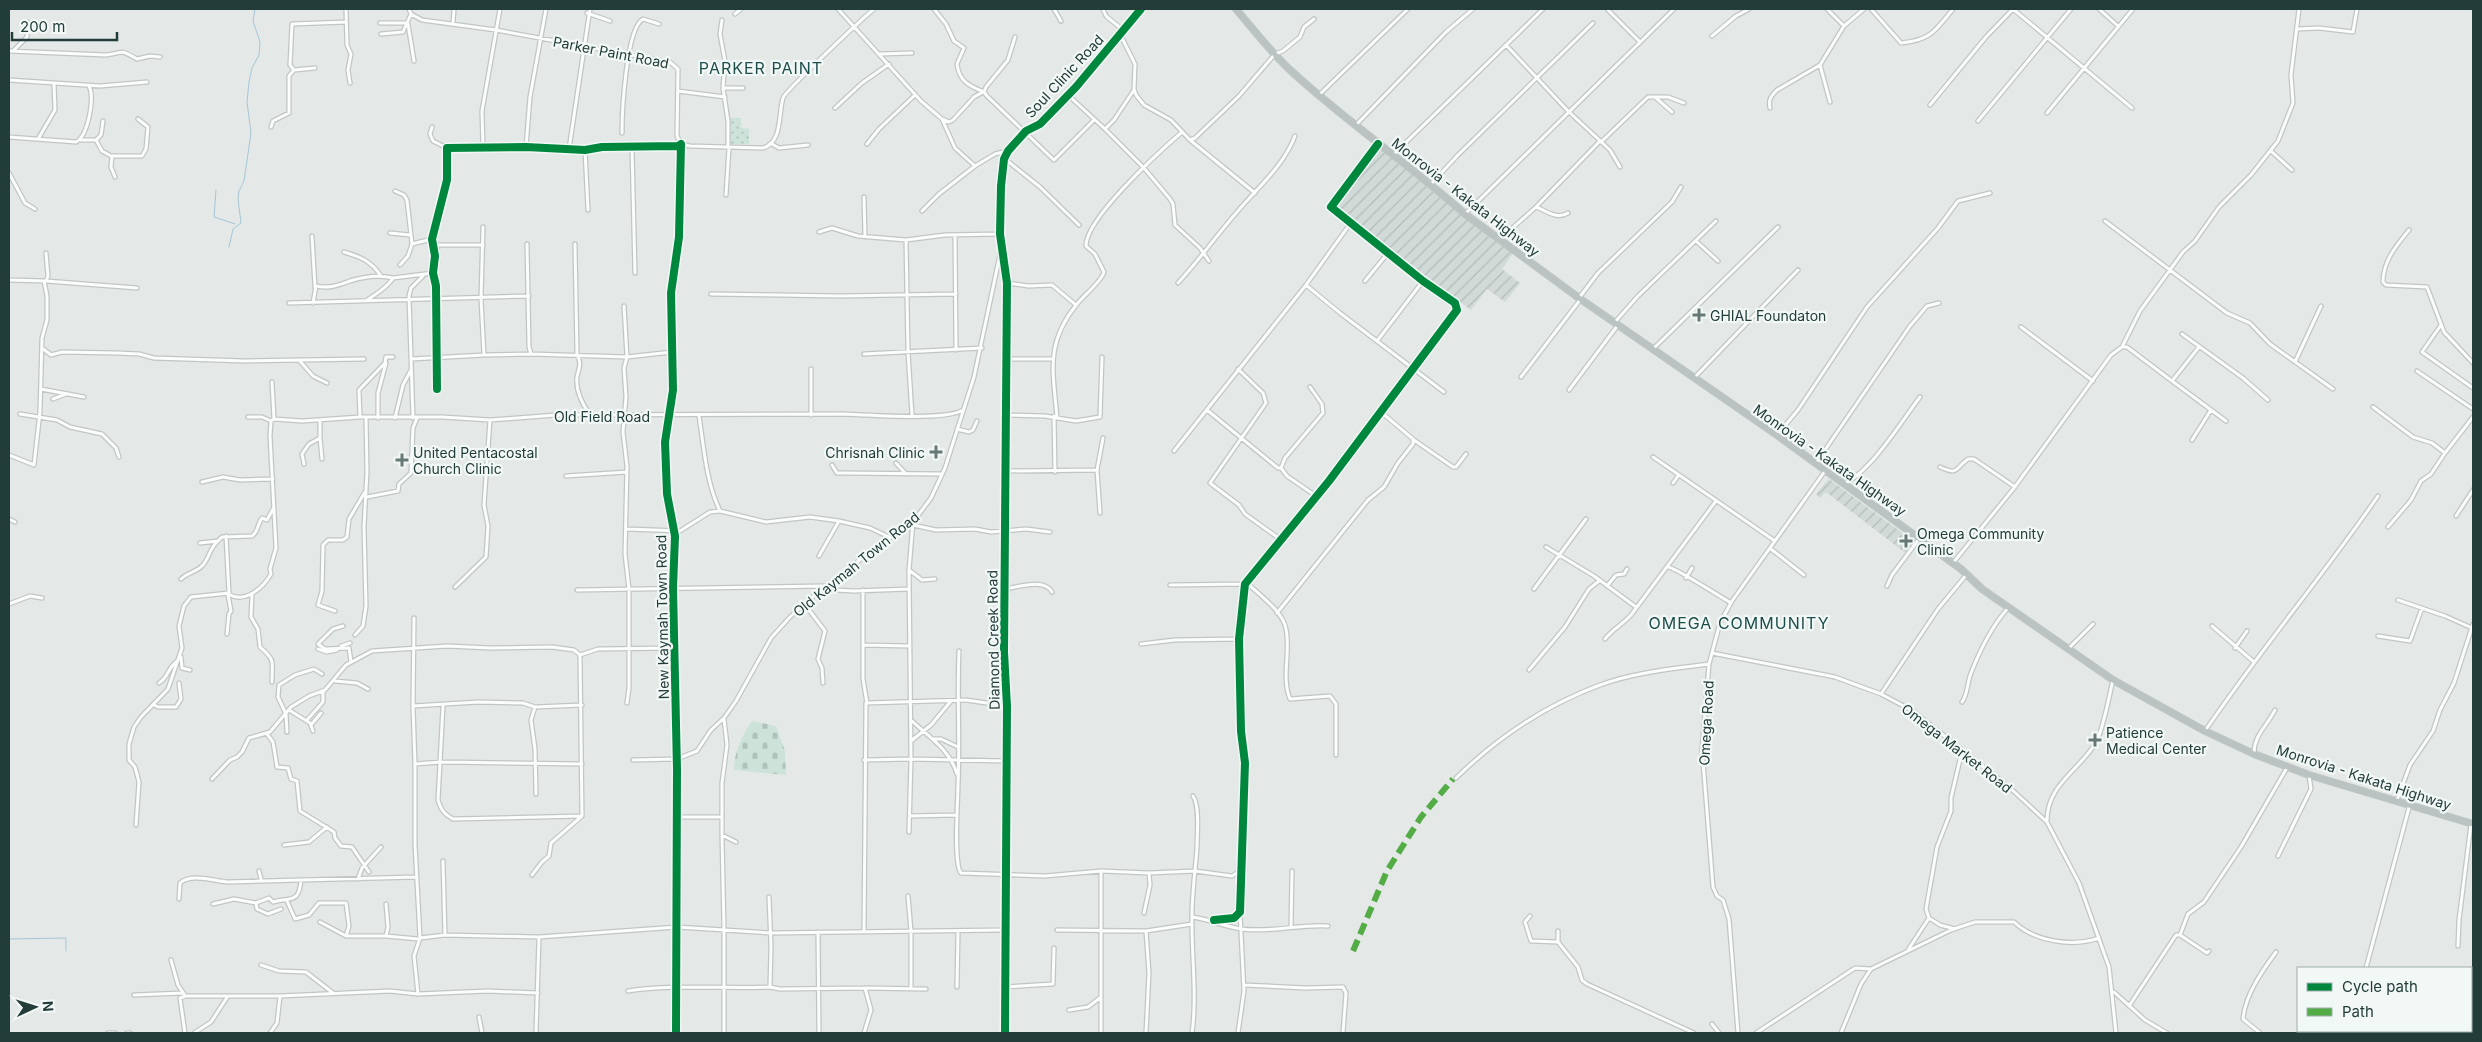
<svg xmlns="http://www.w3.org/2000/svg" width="2482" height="1042" viewBox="0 0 2482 1042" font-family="Inter,sans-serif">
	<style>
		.industrial { fill: url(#industrial-furrows) }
		.grass { fill: url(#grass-dots) }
		.cemetery { fill: url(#cemetery-stones) }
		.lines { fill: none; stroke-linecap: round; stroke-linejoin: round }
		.stream { stroke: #a5c6d7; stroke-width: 1 }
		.minor-casing { stroke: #c1c6c5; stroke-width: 5.5 }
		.highway-casing { stroke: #bdc5c4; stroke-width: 8 }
		.minor { stroke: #fbfcfc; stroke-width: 3 }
		.highway { stroke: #bac2c2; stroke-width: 5 }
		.quiet { stroke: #53ac46; stroke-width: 6; stroke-dasharray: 12 6; stroke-linecap: butt }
		.cycleway-casing { stroke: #f2f8f6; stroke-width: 11 }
		.cycleway { stroke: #00873e; stroke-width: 8 }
		.poi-dot { fill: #667977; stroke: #f2f8f6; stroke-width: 2 }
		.labels { text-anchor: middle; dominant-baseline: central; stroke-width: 4.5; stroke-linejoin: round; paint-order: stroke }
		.street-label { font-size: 14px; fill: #223c3a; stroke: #f2f8f6 }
		.poi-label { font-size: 14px; fill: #223c3a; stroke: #f2f8f6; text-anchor: start }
		.quarter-label { font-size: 16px; letter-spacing: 1px; fill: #1e4e4c; stroke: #f2f8f6 }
	</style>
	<defs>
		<pattern id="industrial-furrows" width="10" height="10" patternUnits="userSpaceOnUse" patternTransform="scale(1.25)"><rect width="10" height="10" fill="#d2dad8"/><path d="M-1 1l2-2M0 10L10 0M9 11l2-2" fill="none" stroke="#b4bcba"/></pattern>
		<pattern id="grass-dots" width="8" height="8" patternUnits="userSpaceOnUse" patternTransform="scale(1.25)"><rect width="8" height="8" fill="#cde2d8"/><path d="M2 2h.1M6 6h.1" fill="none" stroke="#b0c3ba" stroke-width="1.8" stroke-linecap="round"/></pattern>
		<pattern id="cemetery-stones" width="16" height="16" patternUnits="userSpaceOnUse" patternTransform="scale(1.25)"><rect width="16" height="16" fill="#cde2d8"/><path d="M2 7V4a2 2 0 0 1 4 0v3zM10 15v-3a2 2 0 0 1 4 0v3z" fill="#b0c3ba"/></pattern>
	</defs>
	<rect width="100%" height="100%" fill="#e4e9e8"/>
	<!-- industrial -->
	<path class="industrial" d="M1379,146L1516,249L1502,269L1520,283L1505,302L1487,289L1471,310L1334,206Z
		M1829,479L1916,543L1908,555L1826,492L1820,498L1816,494Z"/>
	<!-- grass -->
	<path class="grass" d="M729,118H741V128L749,129V144H729Z"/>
	<!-- cemetery -->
	<path class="cemetery" d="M752,721L776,726L785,751L786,775L734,770C734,751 742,736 752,721Z"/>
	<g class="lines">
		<!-- stream -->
		<path class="stream" d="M216,190L214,217L235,224
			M229,247L233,229L241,223L238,199L239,191L244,181L251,133L247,102L249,82L252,68L259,55L260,42L253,21L255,9
			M9,939L66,938V951"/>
		<!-- minor casing -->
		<g class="minor-casing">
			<path id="minor" d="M346,9L347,45L351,54L348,70L350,83
				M409,9L411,14
				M838,9L921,101L942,119L955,148L975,166L995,154L1007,151
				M934,9L946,24L954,41L964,48L957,64C959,81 969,86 984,92
				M1054,9L1061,21
				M1103,9L1106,16L1123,30
				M1607,9L1640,42
				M1827,9L1844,26L1820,65L1830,102
				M1871,9L1901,43C1931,40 1935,31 1953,9
				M2013,9L2132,108
				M2099,9L2118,26
				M587,13L610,21
				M411,14L422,20L496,30L670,62L678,69L677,136L681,144L690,146L763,148C783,142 778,114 783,98C785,91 862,19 874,9
				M735,14L741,9
				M722,20L720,34L725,61L723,88L728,121V148
				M380,23H407
				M453,23L454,9
				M408,24L414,61
				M1844,26L1864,9
				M2297,29L2319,28L2353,32L2357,9
				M381,34L403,32L411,14
				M1120,34L1135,64L1134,89L1136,95L1144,105L1171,120L1190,140L1195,138L1239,96L1275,54L1283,51L1300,37L1304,27L1314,19
				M1712,36L1736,16L1749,9
				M1015,37L1008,60L986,87L984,92L987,96L1054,160L1094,120
				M1506,45L1568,111L1610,150L1620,167
				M9,51L106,55C125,53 118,48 137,59L150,56L160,57
				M13,51L27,37L28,22
				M880,54L912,53
				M294,70L315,68
				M9,80L100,86L147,82
				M723,88H743
				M678,91L725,97
				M1068,95L1105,129L1114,120L1134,90
				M1319,95L1408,9
				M1656,98L1672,112
				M1930,105L1986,37L2013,9
				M835,108L862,83L889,64
				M1770,108C1768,100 1771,96 1777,90L1820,65
				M2047,113L2133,9
				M942,119L949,122L953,120L974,97L983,92
				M1978,121L2071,9
				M1356,125L1446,32L1473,9
				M271,127L273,121L289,113V76L294,70L290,65L292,24L346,22
				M432,127L430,134L433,141L447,148
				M1105,129L1144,168L1170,199L1173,204L1175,225L1200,248L1209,261
				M622,133C622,113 626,28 643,19L659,24
				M9,137L76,142C88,136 95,98 89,86
				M38,139L55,110L54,84
				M80,140H96
				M96,140L102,151L111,156H142L146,149L148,127L138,119
				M96,140L101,135L103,121
				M1190,140L1255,193
				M1601,142L1648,97H1668L1684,103
				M772,144L779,148L808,145
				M867,144L879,129L915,95
				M483,147L482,111L500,9
				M526,147L530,97L546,9
				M632,148L635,273
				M569,149L590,9
				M585,150L588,210
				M2271,151L2292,170
				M1394,154L1543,9
				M112,156L111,167L115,177
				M1005,159L1040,187L1079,225
				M9,173L25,203L35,209
				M1431,184L1458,155L1593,23
				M395,191L404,195L407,200L412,244
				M726,195L729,148
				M864,197L865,237
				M1536,207C1547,211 1557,220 1568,213
				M922,211L939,194L975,166
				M1465,214L1674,9
				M2105,221L2227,313L2250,323L2270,344L2333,389
				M2409,230C2396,246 2383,261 2383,282L2386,285L2427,287L2444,332L2473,363
				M819,232L832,228L858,236L906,240L945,235L1000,234
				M390,233L410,235
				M955,235L956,350
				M312,236L315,287
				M1500,239L1536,207L1600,141
				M906,240L908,352L912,415
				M1696,241L1718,261
				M527,244L529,347L531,354L627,357L672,352
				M575,244L577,354C582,365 579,367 577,377C575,391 583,405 590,415
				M344,252C361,257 371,261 381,276
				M436,253L438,245H483
				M400,265L408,256L412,244L432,239
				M9,280L46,281L137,288
				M46,281L48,276L46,253
				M1365,281L1388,253
				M1007,283L1029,286L1052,285L1076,305
				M1178,283C1199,260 1217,235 1237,212C1258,187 1283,167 1295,136
				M1306,285L1340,313L1444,392
				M711,294L841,296L956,294
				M367,300C375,295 389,285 393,278L433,273
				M289,303L529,296
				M313,303L316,286C330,289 338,285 350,281C363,277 380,275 393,278
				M624,306L627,357L624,368L626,397L623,432L627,466L625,554L629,589V688L627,703
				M1615,322L1638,296L1716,221
				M2441,325L2422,352L2473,388
				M2021,327L2093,381
				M2182,334L2243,378L2268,400
				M1377,341L1423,281
				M2122,347H2127L2172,381L2199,347
				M42,348L51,355L62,352L117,353L139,354L154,358L245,361L364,359
				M1653,349L1778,227
				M864,354L982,348
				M484,355L531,354
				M411,359L484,355L481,299L483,227
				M1007,359H1052
				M299,360L313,376L327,383
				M2295,362L2321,306
				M811,369V415
				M1238,369L1263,393L1266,403L1210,483L1239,505L1245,514L1280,539
				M2417,371L2473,409
				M1521,377L1580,300L1579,298L1598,273L1672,202L1681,187
				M1695,377L1798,270
				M2172,381L2226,421
				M272,382L274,419
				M1310,387L1322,404L1323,413L1285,458L1281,468L1287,476L1316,496
				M41,389L84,397
				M437,389L436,286L433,273L435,256L432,239L447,180V148L526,147L585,150L602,147L678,146L681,144L679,237L671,293L673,390L665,442L667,494L675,536L673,588L677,769L676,1033
				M1569,390L1618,325
				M53,399L66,394
				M2373,407L2413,437L2432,443L2445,453L2473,417
				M1207,410L1278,468H1281
				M20,414L57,420L70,427L102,434L116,448L119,457
				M1006,415L1045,416L1076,421L1100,417L1102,357
				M699,416C704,448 706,482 720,511
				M1054,416L1055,472
				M248,417H262L271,421
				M360,417L359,390L385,363L386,357H393
				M1057,417C1053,371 1045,343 1077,304C1084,295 1102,281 1104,272L1095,254L1086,246C1085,219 1160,151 1182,132
				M378,418V393L386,363
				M395,418L403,385L411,370
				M413,418L409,296L411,288L423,276
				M271,421L274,419L302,421L360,417H442L490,420L556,415L843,414C866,415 946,421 963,410
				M957,429L969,432L973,430L977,421
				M1777,435L1798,410L1867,307L1938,228L1958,201L1990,193
				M320,438L322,459
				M1414,440L1453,467H1456L1466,454
				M2192,440L2211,410
				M1174,451L1306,285L1350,224
				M9,455L34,465L40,412L42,338L47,320V296L44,281
				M1653,457L1775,541
				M896,463L906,474
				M1816,463L1910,326L1927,306L1939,303
				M304,464L302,454L309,444L320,438V420
				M832,465L837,473H843L942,474
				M1940,467C1959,476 1955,468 1968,459H1974L2015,487
				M1097,470L1100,513
				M1006,471L1097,470L1103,438
				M566,476L627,472
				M202,482L223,477L240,480L273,479
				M1673,483L1678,476
				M1844,484C1872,470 1901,422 1920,397
				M367,497L398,491L399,484L411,473L413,428L417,418
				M2456,516L2473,490
				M9,519L15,522
				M913,525L936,530L975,529L991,532L1026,529L1050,532
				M2388,527L2411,500L2421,481L2431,474L2445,453
				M627,529L680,531L710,512L720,511L766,522L810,517L839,521L870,528L889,537
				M200,543L218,541L222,537L252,536C259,531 257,524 262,518L267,520L273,509
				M1546,547L1594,576L1636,607
				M1771,549L1804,575
				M819,556L839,521
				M1953,563L2014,488L2111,355L2122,347L2140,311L2183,252L2195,241L2219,207L2251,175L2278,141L2293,103L2291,75L2299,9
				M1668,567C1674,567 1721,597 1731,603
				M909,570L922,580L935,579
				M1686,578L1692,568
				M181,579C187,573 196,572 202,566C210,558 209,548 218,541
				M1246,582C1258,594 1283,611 1286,629C1291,652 1281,677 1290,699L1330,696L1336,704V755
				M833,583L835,590L854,591L909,589
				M1170,585L1245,584
				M1607,586L1616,575L1624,574L1627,569
				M1887,586L1892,575L1919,539
				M455,587L486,557L488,526L484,505L490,420
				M1005,589C1019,587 1044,578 1052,592
				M1534,589L1586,519
				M577,590L824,586
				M863,590V679L867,703
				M228,594C245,604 263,588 271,574L270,569L276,548L270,436L271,421
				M252,595L251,617L258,629L260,647C276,661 272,661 272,682
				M812,599L809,610L825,631L818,659L822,668L823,683
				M2398,600L2445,616L2472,628
				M9,604L30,596L42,598
				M335,611L318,605L322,591L323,545L328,540H343L347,537L349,519L365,492
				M1277,613L1368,500L1384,487L1398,463L1413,444V439L1381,412
				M343,626L333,629L318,644L325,649L349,648L351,662
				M2212,626L2254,662
				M227,634L229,614L231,611L228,595
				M355,635L363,626L366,606L364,527L367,471L366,418
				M2378,636L2410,641L2422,608
				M1605,639C1614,628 1622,625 1631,615L1716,501
				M1141,644L1175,640L1239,639
				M863,645L910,646
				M341,646L350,643
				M2235,648L2247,631
				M318,649L327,652L337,650
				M2068,649L2093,624
				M959,651C957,696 960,741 958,785C958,801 953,863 961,873L1045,876L1101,871L1149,873L1195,871L1232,876L1240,871
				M1712,653L1835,677L1881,694L1913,711L2009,787L2047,822L2079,883L2109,967L2116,1033
				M181,657L182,668L190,670
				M1529,670L1565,627L1589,589L1599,581
				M335,681L357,683L368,689
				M159,683C168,678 168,668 176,662
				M1881,694L1938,609L1967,574
				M1962,702C1968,694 1967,683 1971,673C1980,650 1992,626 2008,608
				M154,705L158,707H176L181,699L179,683
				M582,705L535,707L523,703L478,702L413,706L415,764L441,762L582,764
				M413,706L414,618
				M443,706L438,800C441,810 444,814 453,819L582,816
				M535,707L531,720L535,749L536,794
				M289,710L310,723L313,731
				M724,719L727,745L722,783V835L736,842
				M307,720L323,702V691
				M912,721C929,737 950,750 957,774
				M311,725L321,713
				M2205,731C2260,650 2323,576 2378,496
				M287,732L286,714L278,697L279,685L295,675L314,669L322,674
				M267,734L273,742L277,767L288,768L291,779L297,781L300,811L334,832L335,838L341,846L352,847L369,872
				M933,739H941L958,747
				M911,741L931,725L951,701
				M2254,753C2254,735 2267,726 2275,710
				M633,760L677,759L697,751L711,730L724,718L736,701L771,638L790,617L825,586L833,583L864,556L913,522L931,498L945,468L974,377L1001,250
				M864,760L911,759L909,570L913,522
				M415,764V844L420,938L414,956L418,994
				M1456,778C1497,738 1546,705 1600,685C1635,672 1673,669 1709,664
				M212,779L230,760L237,757L242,752L249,738L270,732L291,707L309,696L325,690L346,665L372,651L447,646L490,648L552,647L574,650L580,655L598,649L674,648
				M2397,800L2410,765L2433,731L2440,710L2454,683L2473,624
				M910,816L956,815
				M676,817H721
				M2047,822C2046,786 2078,771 2095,744C2103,732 2109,696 2113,680
				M136,825L139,782L135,767L129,760V744L134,727L141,717L168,689L182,648L179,626L184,606L191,597L229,593L226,536
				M909,832L911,759L1006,761
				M722,835L724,929V1033
				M284,845L309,842L327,827
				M2278,856L2311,789L2309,775
				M443,861L445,935
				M259,871L261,879
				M532,875L542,862L549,856L551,843L582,816L580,655
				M358,879L362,868L381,847
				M908,896L911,931V988
				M179,899L180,883C191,873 214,881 227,882L416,877
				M287,901L295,919L309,915L319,903H346L349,926L346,936
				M256,903L257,909L268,914L281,909
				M213,904L234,899L256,903L269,898L273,902C291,897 299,904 301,880
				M386,904L388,927L386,936
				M1144,913L1150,885L1149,873
				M1530,916L1525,922L1531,941L1558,942L1578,967L1582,980L1587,984L1694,1033
				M1192,917C1209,919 1225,927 1242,929C1270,933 1300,924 1328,926
				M1929,918L1940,925L1955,929
				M1214,920L1234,918L1240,912L1245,763L1241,731L1239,639L1245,584L1329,481L1457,310L1455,303L1423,281L1331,207L1378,144
				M320,922L346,936H386L418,939
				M1291,927L1292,871
				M1057,930L1146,931L1192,924
				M864,931L866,703L966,700L1007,706
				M1558,931V942
				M818,932L819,1033
				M2180,935L2188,914L2204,902L2241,847L2288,766
				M420,938L445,935L539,937L677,927L771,933L1004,930
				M2458,946L2459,920L2471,824
				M1908,950L1929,918L1926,909L1937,847L1951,811V798L1962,751
				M171,960L178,985L184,994
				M261,965L279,971L306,972L333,993
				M2366,968L2410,804
				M1244,985L1306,988L1343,987L1346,993L1343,1033
				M770,987L780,989L865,988L871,1010L864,1033
				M957,987L958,931
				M1004,987L1053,984L1054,948
				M865,988L926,989
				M628,991C675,984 722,989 770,987L771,946L769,897
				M2114,992L2145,1020L2167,1033
				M134,995L183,993
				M2129,1006L2176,935H2180L2207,953L2209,951
				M1069,1010L1088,1007L1101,997
				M479,1017L482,1033
				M2471,1018L2473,1019
				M1712,1024L1719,1033
				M108,1033H115
				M127,1033H130
				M185,1033L180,998L186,996H280L390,991L418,994L488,991L538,993
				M194,1033L211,1022L228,996
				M270,1033L277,1023L280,996
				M536,1033L539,937
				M1005,1033L1007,706L1004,652L1007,283L1000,234L1001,186L1004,159L1008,151L1026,131L1040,124L1076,87L1141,9
				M1101,1033V871
				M1146,1033L1149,973L1146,931
				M1192,1033C1197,997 1192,962 1192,925C1191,900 1195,874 1197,848C1197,835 1200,806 1193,796
				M1238,1033L1244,991L1240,913
				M1738,1033L1729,919L1723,900L1717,896L1713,887L1702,749L1709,664L1720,623L1732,601L1825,471
				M1756,1033L1855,968L1871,969
				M1841,1033L1861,984L1871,969L1951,930L1975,922H2014C2035,942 2073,947 2099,938
				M2260,1033L2243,1019C2245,995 2262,971 2276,952
				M2347,1033L2348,1031
				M2440,1033V1031"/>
		</g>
		<!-- highway casing -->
		<g class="highway-casing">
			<path id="highway" d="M1236,9C1253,29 1270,51 1289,69C1345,121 1408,163 1465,214L1579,298L1777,435L1961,569L1982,589L2113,680L2205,731L2254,754L2309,775L2473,824"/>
		</g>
		<!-- minor -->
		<use href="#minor" class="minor"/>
		<!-- highway -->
		<use href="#highway" class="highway"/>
		<!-- quiet -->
		<path class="quiet" d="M1353,951L1387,871L1421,817L1453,779"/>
		<!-- cycleway casing -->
		<g class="cycleway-casing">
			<path id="cycleway" d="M437,389L436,286L433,273L435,256L432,239L447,180V148L526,147L585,150L602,147L678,146L681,144L679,237L671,293L673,390L665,442L667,494L675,536L673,588L677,769L676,1033
				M1214,920L1234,918L1240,912L1245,763L1241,731L1239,639L1245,584L1329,481L1457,310L1455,303L1423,281L1331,207L1378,144
				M1005,1033L1007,706L1004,652L1007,283L1000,234L1001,186L1004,159L1008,151L1026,131L1040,124L1076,87L1141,9"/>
		</g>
		<!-- cycleway -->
		<use href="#cycleway" class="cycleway"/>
	</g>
	<!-- markers -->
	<g class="poi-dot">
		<path d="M1696.5 307.5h5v5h5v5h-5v5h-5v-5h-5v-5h5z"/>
		<path d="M933.5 444.5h5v5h5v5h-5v5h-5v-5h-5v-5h5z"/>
		<path d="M399.5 452.5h5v5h5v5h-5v5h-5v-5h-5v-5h5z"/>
		<path d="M1903.5 533.5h5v5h5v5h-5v5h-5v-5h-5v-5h5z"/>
		<path d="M2092.5 732.5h5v5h5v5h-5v5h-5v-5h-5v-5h5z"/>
	</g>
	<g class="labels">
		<!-- street labels -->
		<g class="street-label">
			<text transform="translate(611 52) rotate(11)">Parker Paint Road</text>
			<text transform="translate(1064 76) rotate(-47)">Soul Clinic Road</text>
			<text transform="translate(1466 197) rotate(38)">Monrovia - Kakata Highway</text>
			<text x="602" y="416">Old Field Road</text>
			<text transform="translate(1830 460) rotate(35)">Monrovia - Kakata Highway</text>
			<text transform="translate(856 564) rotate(-39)">Old Kaymah Town Road</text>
			<text transform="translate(662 617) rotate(-91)">New Kaymah Town Road</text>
			<text transform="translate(993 640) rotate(-91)">Diamond Creek Road</text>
			<text transform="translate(1706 723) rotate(-87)">Omega Road</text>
			<text transform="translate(1957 748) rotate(38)">Omega Market Road</text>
			<text transform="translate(2364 777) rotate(18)">Monrovia - Kakata Highway</text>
		</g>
		<!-- poi labels -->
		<g class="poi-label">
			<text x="1710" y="315">GHIAL Foundaton</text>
			<text x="413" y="452">United Pentacostal<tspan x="413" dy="16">Church Clinic</tspan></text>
			<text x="925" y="452" text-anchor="end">Chrisnah Clinic</text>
			<text x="1917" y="533">Omega Community<tspan x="1917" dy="16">Clinic</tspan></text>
			<text x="2106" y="732">Patience<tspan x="2106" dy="16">Medical Center</tspan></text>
		</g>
		<!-- quarter labels -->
		<g class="quarter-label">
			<text x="761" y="68">PARKER PAINT</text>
			<text x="1739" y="623">OMEGA COMMUNITY</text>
		</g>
	</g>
	<!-- border -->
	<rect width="2482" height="1042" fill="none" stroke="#223c3a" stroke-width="20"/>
	<!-- legend -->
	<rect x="2297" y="967" width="175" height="65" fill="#f2f8f6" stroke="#9fadab"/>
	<rect x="2307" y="983" width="25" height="8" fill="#00873e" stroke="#9fadab"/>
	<text x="2342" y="992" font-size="15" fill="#223c3a">Cycle path</text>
	<rect x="2307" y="1008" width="25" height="8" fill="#53ac46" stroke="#9fadab"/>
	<text x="2342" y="1017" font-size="15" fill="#223c3a">Path</text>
	<!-- north arrow -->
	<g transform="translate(35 1007) rotate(86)" stroke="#f2f8f6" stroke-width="4" paint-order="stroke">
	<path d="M0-4L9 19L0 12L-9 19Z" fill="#223c3a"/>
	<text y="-8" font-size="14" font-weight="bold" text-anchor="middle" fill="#223c3a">N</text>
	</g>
	<!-- scale -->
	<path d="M12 32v8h105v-8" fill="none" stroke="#223c3a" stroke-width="2.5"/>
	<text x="20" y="32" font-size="15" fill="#223c3a" stroke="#f2f8f6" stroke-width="4" paint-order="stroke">200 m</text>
</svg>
